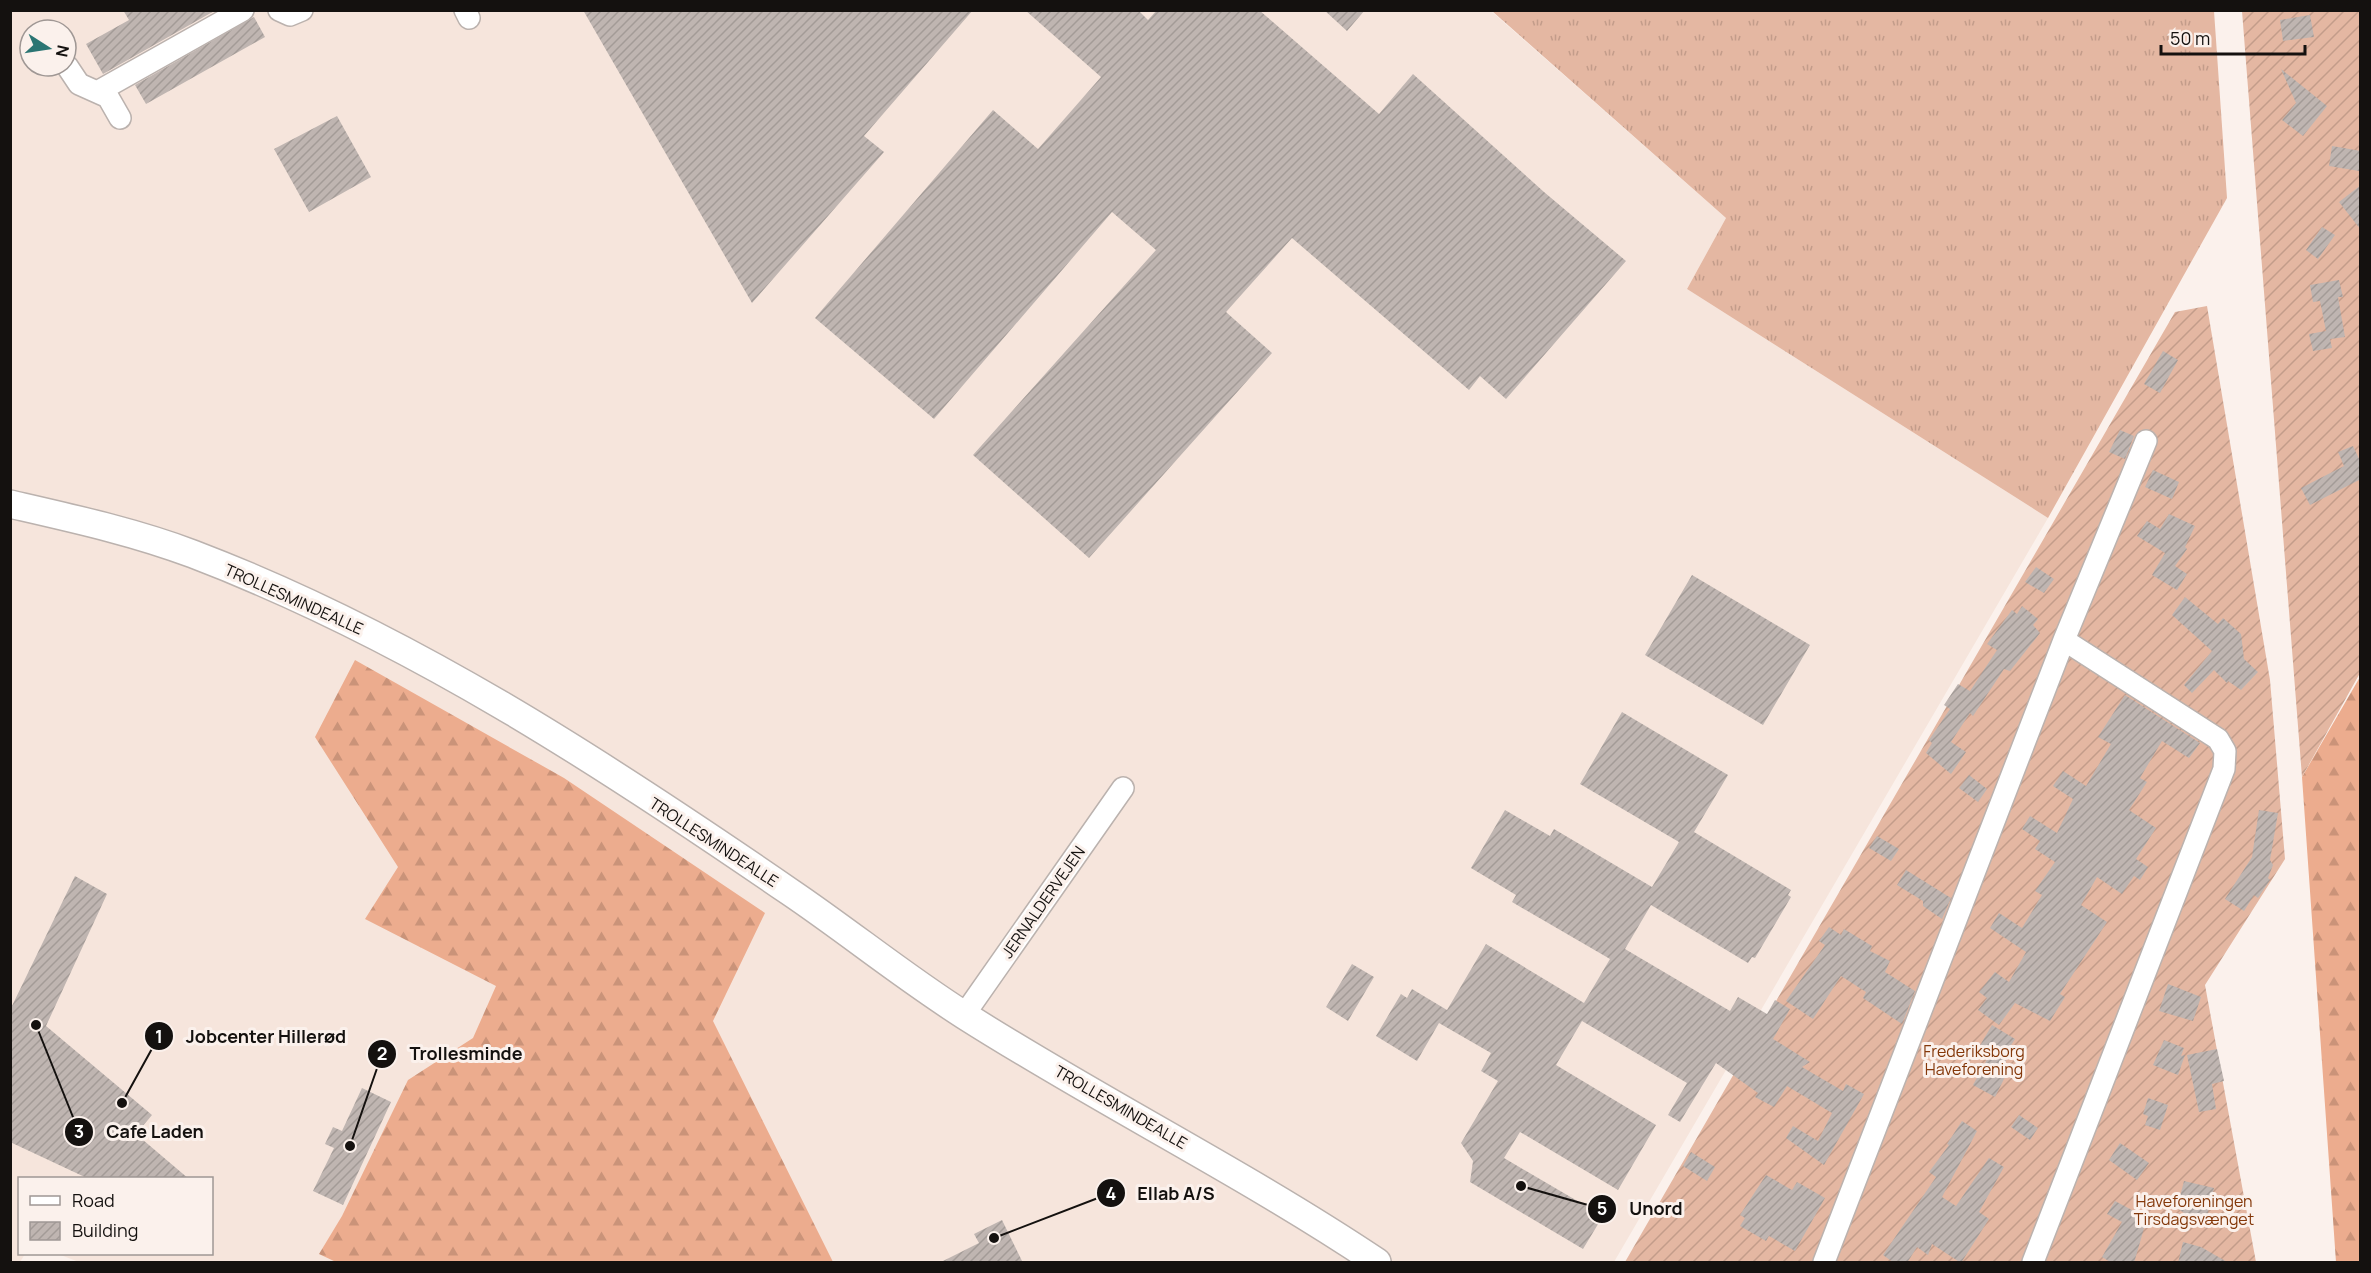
<svg xmlns="http://www.w3.org/2000/svg" width="2371" height="1273" viewBox="0 0 2371 1273" font-family="Manrope,sans-serif">
	<style>
		.built { fill: #f6e5dc; fill-rule: evenodd }
		.grass { fill: url(#grass-tufts) }
		.forest { fill: url(#forest-firs) }
		.garden { fill: url(#garden-furrows) }
		.building { fill: url(#building-hatch) }
		.lines { fill: none; stroke-linecap: round; stroke-linejoin: round }
		.minor-casing { stroke: #bbb2ae; stroke-width: 24 }
		.tertiary-casing { stroke: #bbb2ae; stroke-width: 30 }
		.minor { stroke: #fff; stroke-width: 21 }
		.tertiary { stroke: #fff; stroke-width: 27 }
		.labels { text-anchor: middle; dominant-baseline: central; stroke-width: 6; stroke-linejoin: round; paint-order: stroke }
		.street-label { font-size: 16px; fill: #14110f; stroke: #fbf1ec }
		.park-label { font-size: 16px; fill: #84380a; stroke: #fbf1ec }
		.leader { fill: none; stroke: #14110f; stroke-width: 2 }
		.callout-dot { fill: #14110f; stroke: #fbf1ec; stroke-width: 2 }
		.mark-label { font-size: 18px; text-anchor: middle; font-weight: bold; fill: #fff }
		.callout-label { font-size: 18px; text-anchor: middle; font-weight: bold; fill: #14110f; stroke: #fbf1ec; stroke-width: 6; stroke-linejoin: round; paint-order: stroke }
	</style>
	<defs>
		<pattern id="grass-tufts" width="24" height="20" patternUnits="userSpaceOnUse" patternTransform="scale(1.5)"><rect width="24" height="20" fill="#e4b7a2"/><path d="M3 7l-1-3M5 7V3M7 7l1-3M15 17l-1-3M17 17v-4M19 17l1-3" fill="none" stroke="#c39c8a"/></pattern>
		<pattern id="forest-firs" width="22" height="20" patternUnits="userSpaceOnUse" patternTransform="scale(1.5)"><rect width="22" height="20" fill="#ecac8e"/><path d="M5 1l3.5 6h-7zM16 11l3.5 6h-7z" fill="#ca9379"/></pattern>
		<pattern id="garden-furrows" width="10" height="10" patternUnits="userSpaceOnUse" patternTransform="scale(1.5)"><rect width="10" height="10" fill="#e4b7a2"/><path d="M-1 1l2-2M0 10L10 0M9 11l2-2" fill="none" stroke="#c39c8a"/></pattern>
		<pattern id="building-hatch" width="6" height="6" patternUnits="userSpaceOnUse" patternTransform="scale(1.5)"><rect width="6" height="6" fill="#bfb5b1"/><path d="M-1 1l2-2M0 6l6-6M5 7l2-2" fill="none" stroke="#a39b97"/></pattern>
	</defs>
	<rect width="100%" height="100%" fill="#fbf1ec"/>
	<!-- built -->
	<path class="built" d="M10,11H1491L1726,218L1687,289L2048,518L1614,1262H79L58,1254H212V1178H20V1254H25L20,1262H11ZM30,30H66V66H30Z"/>
	<!-- grass -->
	<path class="grass" d="M1492,11H2214L2227,198L2048,518L1687,289L1726,218Z"/>
	<!-- forest -->
	<path class="forest" d="M355,660L564,778L765,913L713,1021L833,1262H336L319,1254L342,1216L408,1080L473,1038L496,986L365,919L398,867L315,737Z
		M2360,677V1262H2336L2302,777Z"/>
	<!-- garden -->
	<path class="garden" d="M2242,11H2360V673L2302,777Z
		M2207,306L2270,680L2285,859L2205,985L2256,1262H1625L2175,312Z"/>
	<!-- building -->
	<path class="building" d="M123,10H216L103,74L86,44L129,20Z
		M583,10H973L864,136L884,152L752,303Z
		M1025,10H1138L1148,20L1157,10H1259L1379,114L1413,74L1544,192L1626,261L1506,399L1480,376L1469,390L1292,238L1226,312L1272,353L1089,558L973,455L1156,250L1112,212L934,419L815,318L993,110L1038,149L1101,77Z
		M1324,10H1365L1347,31Z
		M2310,15L2314,37L2283,41L2280,20Z
		M254,17L265,37L146,104L135,85Z
		M2281,69L2327,106L2303,136L2282,120L2296,103Z
		M337,116L371,177L309,212L274,149Z
		M2332,146L2361,151L2359,171L2329,166Z
		M2361,185V230L2339,202Z
		M2322,227L2335,235L2318,259L2306,250Z
		M2339,280L2343,297H2338L2345,337L2330,339L2332,348L2313,351L2309,334L2326,331L2320,301L2313,302L2310,285Z
		M2163,351L2178,360L2160,393L2144,384Z
		M2120,430L2134,436L2125,459L2109,452Z
		M2353,446L2361,463V479L2310,505L2301,488L2344,466L2338,452Z
		M2153,470L2179,482L2172,499L2145,487Z
		M2169,514L2195,526L2185,547L2187,549L2175,566L2187,574L2177,590L2152,575L2165,553L2137,536L2147,521L2160,529Z
		M2036,567L2054,579L2044,593L2025,582Z
		M1692,575L1810,645L1763,725L1645,655Z
		M2185,597L2218,624L2223,618L2241,634L2244,659L2258,672L2241,690L2228,681L2227,683L2214,670L2192,693L2184,685L2212,651L2172,615Z
		M2022,606L2038,619L2033,625L2040,633L2010,671L2004,669L1973,716L1970,713L1951,742L1966,752L1951,774L1926,753L1932,743L1929,740L1950,709L1944,705L1958,684L1970,691L1997,650L1987,644L2012,610L2017,614Z
		M2125,695L2200,743L2189,758L2162,741L2140,778L2147,782L2129,810L2156,828L2136,859L2148,867L2140,880L2134,876L2122,894L2097,877L2081,905L2107,922L2060,994L2065,997L2050,1021L2015,1003L1999,1025L1978,1010L1987,998L1979,992L1995,972L2009,982L2026,952L1990,928L1999,913L2022,928L2042,895L2035,891L2055,862L2035,849L2040,841L2022,829L2030,816L2057,833L2073,799L2053,786L2063,771L2086,786L2111,744L2098,737Z
		M1622,712L1728,775L1694,832L1791,890L1788,895L1791,897L1755,958L1752,957L1748,963L1651,905L1625,949L1730,1011L1738,997L1767,1014L1775,1000L1790,1009L1773,1039L1810,1062L1802,1067L1843,1091L1846,1084L1864,1094L1824,1165L1786,1138L1793,1126L1818,1141L1832,1113L1787,1086L1774,1107L1755,1097L1758,1093L1716,1063L1680,1122L1668,1115L1687,1083L1582,1021L1556,1065L1656,1125L1618,1190L1520,1132L1504,1158L1603,1216L1583,1249L1470,1182L1473,1161L1461,1143L1498,1081L1481,1071L1491,1053L1439,1023L1417,1061L1376,1036L1401,994L1407,998L1412,989L1447,1010L1486,944L1584,1003L1610,959L1512,902L1516,895L1471,868L1505,810L1550,836L1554,829L1652,887L1679,842L1580,784Z
		M1969,775L1987,789L1978,802L1959,788Z
		M2259,810L2278,813L2270,860L2273,865L2268,878L2270,880L2258,898L2254,895L2244,911L2225,899L2252,857Z
		M1877,836L1899,849L1891,861L1869,848Z
		M1906,870L1951,898L1942,919L1923,906V901L1897,885Z
		M75,876L107,894L46,1026L152,1115L136,1134L189,1179H89L10,1142V1010Z
		M1829,927L1841,935L1844,929L1872,946L1870,951L1890,961L1885,972L1915,991L1902,1024L1863,998L1866,992L1841,976L1813,1019L1786,1001L1825,945L1819,941Z
		M1352,964L1374,977L1348,1021L1326,1007Z
		M2168,984L2201,997L2193,1021L2159,1011Z
		M1992,1025L2015,1039L2005,1055L2008,1057L2000,1071L2006,1075L1995,1097L1973,1085L1990,1054L1979,1047Z
		M2164,1040L2184,1048L2181,1056L2185,1055L2178,1075L2153,1065Z
		M2217,1049L2224,1081L2212,1084L2216,1109L2199,1112L2187,1055Z
		M362,1088L391,1102L343,1205L313,1191L334,1148L325,1144L333,1127L342,1131Z
		M2148,1098L2168,1105L2160,1130L2145,1125L2148,1116L2143,1114Z
		M2019,1115L2038,1128L2030,1140L2011,1127Z
		M1962,1121L1977,1131L1942,1197L1956,1206L1989,1158L2004,1167L1979,1212L1989,1219L1961,1263L1932,1244L1928,1255L1917,1247L1907,1263H1894L1883,1255L1936,1177L1929,1172L1949,1145L1947,1144Z
		M2120,1143L2149,1163L2137,1180L2109,1160Z
		M1691,1152L1715,1167L1707,1181L1683,1166Z
		M1766,1175L1792,1190L1797,1182L1825,1198L1795,1251L1769,1236L1766,1241L1740,1226L1745,1218L1740,1215Z
		M2184,1181L2214,1188L2207,1216L2201,1215L2198,1223L2177,1208Z
		M2115,1201L2147,1218L2134,1263H2112L2102,1257L2122,1222L2107,1214Z
		M1002,1220L1023,1263H939L979,1243L974,1234Z
		M2183,1242L2201,1247L2229,1263H2178Z"/>
	<g class="lines">
		<!-- minor casing -->
		<g class="minor-casing">
			<path id="minor" d="M279,10L290,15L302,10
				M465,10L469,18
				M67,66L79,84L108,97L120,118
				M99,91L243,10
				M964,1015L1123,788
				M1824,1262L2064,640L2146,441
				M2033,1262L2224,769L2225,751L2218,739L2064,640"/>
		</g>
		<!-- tertiary casing -->
		<g class="tertiary-casing">
			<path id="tertiary" d="M10,504C71,518 135,532 193,554C408,636 601,762 790,892C849,932 904,977 964,1015C1099,1101 1244,1173 1377,1262"/>
		</g>
		<!-- minor -->
		<use href="#minor" class="minor"/>
		<!-- tertiary -->
		<use href="#tertiary" class="tertiary"/>
	</g>
	<g class="labels">
		<!-- street labels -->
		<g class="street-label">
			<text transform="translate(294 599) rotate(24)">TROLLESMINDEALLE</text>
			<text transform="translate(714 842) rotate(33)">TROLLESMINDEALLE</text>
			<text transform="translate(1043 902) rotate(-55)">JERNALDERVEJEN</text>
			<text transform="translate(1121 1107) rotate(30)">TROLLESMINDEALLE</text>
		</g>
		<!-- park labels -->
		<g class="park-label">
			<text x="1974" y="1051">Frederiksborg<tspan x="1974" dy="18">Haveforening</tspan></text>
			<text x="2194" y="1201">Haveforeningen<tspan x="2194" dy="18">Tirsdagsvænget</tspan></text>
		</g>
	</g>
	<!-- callouts -->
	<path class="leader" d="M122 1103L159 1036M350 1146L382 1054M36 1025L79 1132M994 1238L1111 1193M1521 1186L1602 1209"/>
	<g class="callout-dot">
		<circle cx="122" cy="1103" r="6"/>
		<circle cx="350" cy="1146" r="6"/>
		<circle cx="36" cy="1025" r="6"/>
		<circle cx="994" cy="1238" r="6"/>
		<circle cx="1521" cy="1186" r="6"/>
		<circle cx="159" cy="1036" r="15"/>
		<circle cx="382" cy="1054" r="15"/>
		<circle cx="79" cy="1132" r="15"/>
		<circle cx="1111" cy="1193" r="15"/>
		<circle cx="1602" cy="1209" r="15"/>
	</g>
	<g class="mark-label">
		<text x="159" y="1043">1</text>
		<text x="382" y="1060">2</text>
		<text x="79" y="1138">3</text>
		<text x="1111" y="1200">4</text>
		<text x="1602" y="1215">5</text>
	</g>
	<g class="callout-label">
		<text x="266" y="1043">Jobcenter Hillerød</text>
		<text x="466" y="1060">Trollesminde</text>
		<text x="155" y="1138">Cafe Laden</text>
		<text x="1176" y="1200">Ellab A/S</text>
		<text x="1656" y="1215">Unord</text>
	</g>
	<!-- border -->
	<rect width="2371" height="1273" fill="none" stroke="#14110f" stroke-width="24"/>
	<!-- legend -->
	<rect x="18" y="1177" width="195" height="78" fill="#fbf1ec" stroke="#9f9794" stroke-width="1.5"/>
	<rect x="30" y="1196" width="30" height="9" fill="#ffffff" stroke="#9f9794" stroke-width="1.5"/>
	<text x="72" y="1207" font-size="18" fill="#14110f">Road</text>
	<rect x="30" y="1222" width="30" height="18" fill="url(#building-hatch)" stroke="#9f9794" stroke-width="1.5"/>
	<text x="72" y="1237" font-size="18" fill="#14110f">Building</text>
	<!-- north arrow -->
	<g transform="translate(48 48) rotate(102)"><circle r="28" fill="#fbf1ec" stroke="#9f9794" stroke-width="1.5"/>
	<path d="M0-4.5L10 22L0 15L-10 22Z" fill="#2b7573"/>
	<text y="-9" font-size="16" font-weight="bold" text-anchor="middle" fill="#14110f">N</text>
	</g>
	<!-- scale -->
	<path d="M2161 45v9h144v-9" fill="none" stroke="#14110f" stroke-width="3"/>
	<text x="2170" y="45" font-size="18" fill="#14110f" stroke="#fbf1ec" stroke-width="4.5" paint-order="stroke">50 m</text>
</svg>
